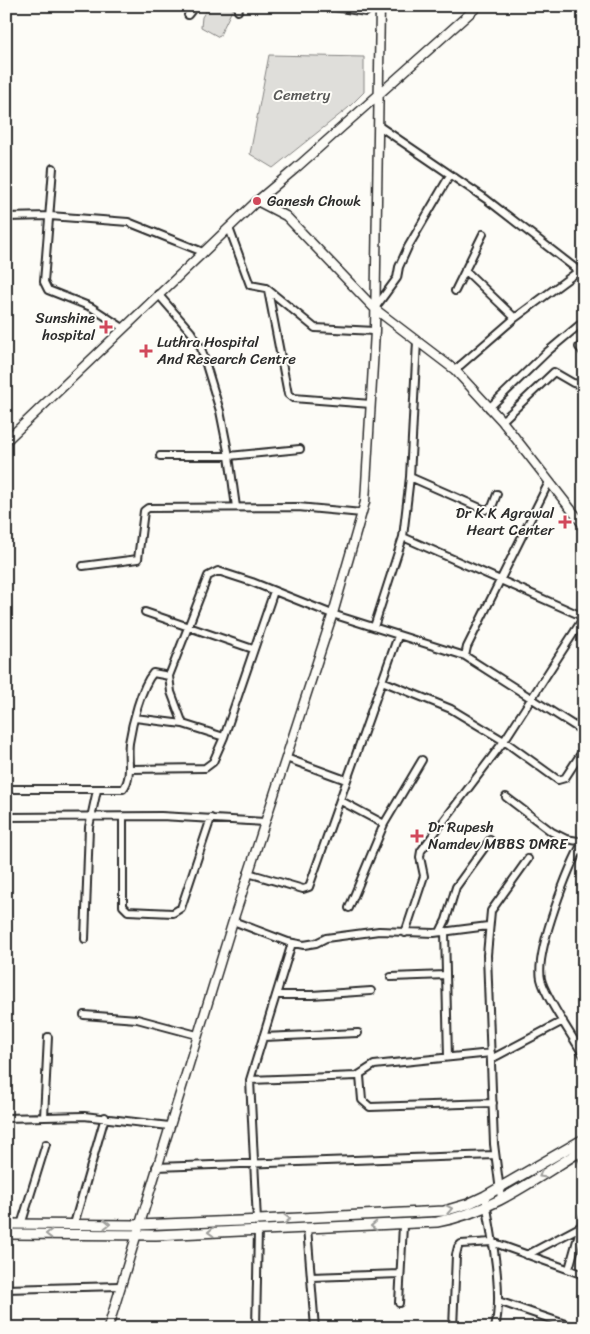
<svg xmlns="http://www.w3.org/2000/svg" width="590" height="1334" viewBox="0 0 590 1334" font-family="Sriracha,sans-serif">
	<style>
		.green { fill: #dfdeda; stroke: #858482 }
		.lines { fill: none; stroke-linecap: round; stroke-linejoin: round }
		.minor-casing { stroke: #2b2b2b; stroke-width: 10 }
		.tertiary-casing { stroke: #2b2b2b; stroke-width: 11 }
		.secondary-casing { stroke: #2b2b2b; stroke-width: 12 }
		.minor { stroke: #fdfcf7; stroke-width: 6 }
		.tertiary { stroke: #fdfcf7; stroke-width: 8 }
		.secondary { stroke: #fdfcf7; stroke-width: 9 }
		.oneway { stroke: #9e9e9b }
		.poi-dot { fill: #d1495b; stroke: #fdfcf7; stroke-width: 2 }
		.labels { text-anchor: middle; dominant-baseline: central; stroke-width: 4; stroke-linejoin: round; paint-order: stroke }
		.park-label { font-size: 15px; fill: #585857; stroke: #fdfcf7 }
		.poi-label { font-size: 15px; fill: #2b2b2b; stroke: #fdfcf7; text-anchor: start }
	</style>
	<rect width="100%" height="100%" fill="#fdfcf7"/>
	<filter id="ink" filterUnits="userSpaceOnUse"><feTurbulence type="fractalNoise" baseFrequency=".02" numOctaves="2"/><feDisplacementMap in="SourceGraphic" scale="10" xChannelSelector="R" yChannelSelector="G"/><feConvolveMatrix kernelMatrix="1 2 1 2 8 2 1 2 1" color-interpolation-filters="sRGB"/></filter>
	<g filter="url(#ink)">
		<!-- green -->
		<path class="green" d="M209,6H234L219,37L201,27L202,17Z
			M269,55L364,57V92L348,108L273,168L250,154Z"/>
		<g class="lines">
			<!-- minor casing -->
			<g class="minor-casing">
				<path id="minor" d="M328,6L366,12
					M238,11L240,6
					M188,15L195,6
					M379,126L486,199L579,271
					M53,168L44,282L48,290L91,307L123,328
					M6,217L50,216L128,222L203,252
					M229,228L250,285L266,288L315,328L375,331
					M465,270L515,318
					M268,290L288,394L293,398L371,404
					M455,291L483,234
					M158,294L191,332L201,348L220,411L229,456L236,507
					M375,308L397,278L399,267L408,247L450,175
					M579,347L584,353
					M455,370L515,318L584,267
					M489,408L547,352L584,321
					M502,421L554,372L573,383L584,385
					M160,456H229L300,449
					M410,477L485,510L492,507L497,494
					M403,537L584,617
					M83,566L138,559L144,511L148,508L298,507L362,513
					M145,612L253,649
					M374,627L403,537L410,477L417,341
					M465,656L467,647L549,482
					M382,681L451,709L504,741L558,780L565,778L584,749
					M135,718L183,724L224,737
					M183,724L171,692L169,676L208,576L218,571L252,582L332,614L465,656L584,732
					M577,727L584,716
					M286,758L346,780
					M129,769L205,768L213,762L224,737L274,591
					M6,789H123C133,778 127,757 129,743C132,724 141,687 153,673L169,676
					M506,797L552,832L566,839L584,842
					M341,801L384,824
					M6,817L161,816L265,822
					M123,817V906L128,911L173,913L181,908L211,818
					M584,840C569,865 535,952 541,979C545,997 573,1037 584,1056
					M248,873L303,889L309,887L398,636
					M349,908L384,824L422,760
					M233,921L288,942L304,945L316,943L326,938L379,931L434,933L488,926
					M445,931L448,1057
					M440,932L446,920L456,887L490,840
					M405,933L424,876L420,857L421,851L504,741L584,617
					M85,939L89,827L97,790
					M391,977L446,975
					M276,995H312L371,991
					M84,1015L137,1019L197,1035
					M263,1037L358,1033
					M491,1059L563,1021
					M360,1076L362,1100L370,1107L493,1103
					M250,1080L357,1076L374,1065L491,1053
					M44,1117L48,1037
					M6,1118L84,1116L169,1126
					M579,1152L584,1161
					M156,1167L495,1155
					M485,1196C491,1234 504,1291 495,1328
					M501,1199L494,1144L487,955L491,911L528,859
					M257,1221L250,1080L292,943
					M74,1224L105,1117
					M21,1225L46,1144
					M307,1228L315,1328
					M527,1255L580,1227
					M569,1269L584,1215
					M311,1277L400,1274
					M6,1289L120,1286
					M498,1301L577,1328
					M399,1303L403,1225
					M6,1324L9,1328
					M256,1328L258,1230
					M453,1328L456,1255L458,1247L461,1244L492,1242L584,1275"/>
			</g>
			<!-- tertiary casing -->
			<g class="tertiary-casing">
				<path id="tertiary" d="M257,201L286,216L375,309L455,370L502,421L584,526
					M6,441L257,201L295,169L478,6
					M108,1328L233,921L334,610L365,502L375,331L380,6"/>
			</g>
			<!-- secondary casing -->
			<g class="secondary-casing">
				<path id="secondary" d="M6,1224L138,1225L240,1221L444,1211L468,1204L485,1196L584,1139
					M6,1234L156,1235L437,1222C491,1213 538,1177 584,1149"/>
			</g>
			<!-- minor -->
			<use href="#minor" class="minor"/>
			<!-- tertiary -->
			<use href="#tertiary" class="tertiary"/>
			<!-- secondary -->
			<use href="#secondary" class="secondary"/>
		</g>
		<!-- one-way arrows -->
		<defs><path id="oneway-chevron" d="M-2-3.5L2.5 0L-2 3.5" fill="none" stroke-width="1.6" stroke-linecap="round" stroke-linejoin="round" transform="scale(1.25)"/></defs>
		<g class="oneway">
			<use href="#oneway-chevron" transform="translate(542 1175) rotate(149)"/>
			<use href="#oneway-chevron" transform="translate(449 1209) rotate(-11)"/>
			<use href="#oneway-chevron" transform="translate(287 1219) rotate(-3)"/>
			<use href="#oneway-chevron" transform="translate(107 1224) rotate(1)"/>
			<use href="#oneway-chevron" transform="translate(374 1226) rotate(178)"/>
			<use href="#oneway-chevron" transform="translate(211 1232) rotate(178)"/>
			<use href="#oneway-chevron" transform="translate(49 1234) rotate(-180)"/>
		</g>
	</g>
	<!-- markers -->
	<g class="poi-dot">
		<circle cx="257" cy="201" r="5"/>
		<path d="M103.5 319.5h5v5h5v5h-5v5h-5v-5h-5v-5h5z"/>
		<path d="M143.5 343.5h5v5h5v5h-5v5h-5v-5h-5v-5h5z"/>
		<path d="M562.5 514.5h5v5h5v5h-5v5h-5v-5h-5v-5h5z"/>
		<path d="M414.5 828.5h5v5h5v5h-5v5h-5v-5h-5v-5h5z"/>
	</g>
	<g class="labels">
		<!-- park labels -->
		<g class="park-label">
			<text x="302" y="95">Cemetry</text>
		</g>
		<!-- poi labels -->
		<g class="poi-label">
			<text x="267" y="201">Ganesh Chowk</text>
			<text x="95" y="318" text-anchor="end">Sunshine<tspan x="95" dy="17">hospital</tspan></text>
			<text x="157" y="342">Luthra Hospital<tspan x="157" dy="17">And Research Centre</tspan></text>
			<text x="554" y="513" text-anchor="end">Dr K K Agrawal<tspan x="554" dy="17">Heart Center</tspan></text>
			<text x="428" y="827">Dr Rupesh<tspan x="428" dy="17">Namdev MBBS DMRE</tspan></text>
		</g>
	</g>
	<!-- margin -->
	<rect width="590" height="1334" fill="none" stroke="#fdfcf7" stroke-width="25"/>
	<rect x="12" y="12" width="565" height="1309" fill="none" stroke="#2b2b2b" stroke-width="2" filter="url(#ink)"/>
</svg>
